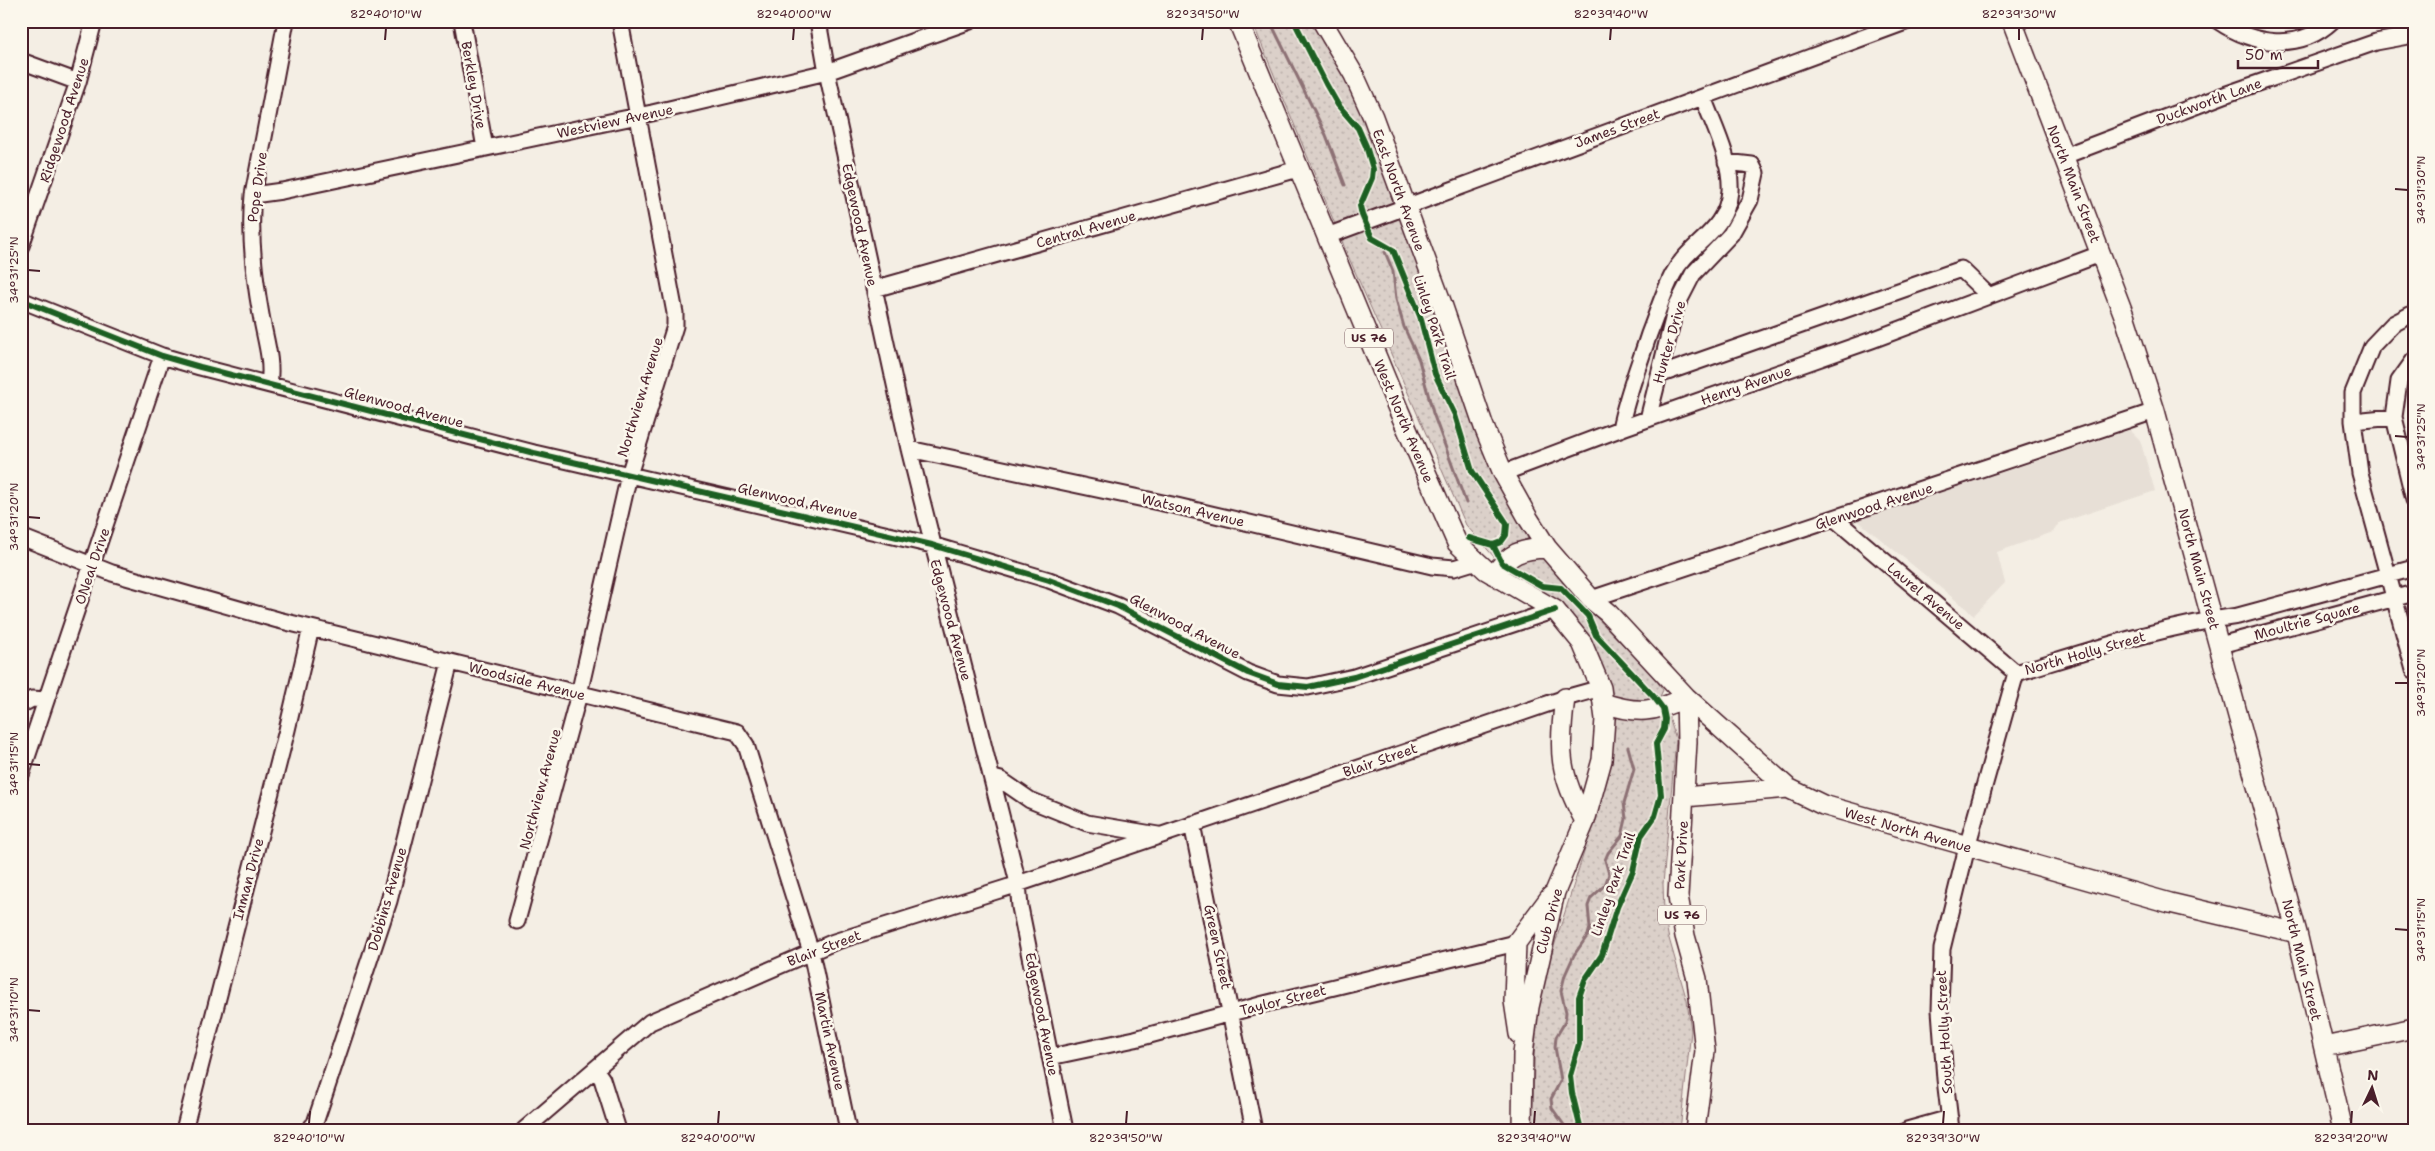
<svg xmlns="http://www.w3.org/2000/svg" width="2435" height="1151" viewBox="0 0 2435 1151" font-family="'Shantell Sans',sans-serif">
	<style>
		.built { fill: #e7dfd6 }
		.park { fill: url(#park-dots); stroke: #92787a }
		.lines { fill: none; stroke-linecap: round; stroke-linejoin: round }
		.stream { stroke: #8d7174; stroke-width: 3 }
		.minor-casing { stroke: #4a1f2b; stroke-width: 19 }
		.major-casing { stroke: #4a1f2b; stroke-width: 22 }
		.minor { stroke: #fbf7ec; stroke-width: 15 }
		.major { stroke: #fbf7ec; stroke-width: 19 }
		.cycleway-casing { stroke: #fbf7ec; stroke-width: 9 }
		.cycleway { stroke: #1b5e20; stroke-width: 6 }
		.ticks { fill: none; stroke: #4a1f2b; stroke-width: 2 }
		.labels { text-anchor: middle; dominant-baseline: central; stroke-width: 5; stroke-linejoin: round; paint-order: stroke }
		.shield { fill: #fbf7ec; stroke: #7f6065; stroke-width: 1 }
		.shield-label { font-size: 12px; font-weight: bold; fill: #4a1f2b }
		.street-label { font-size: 14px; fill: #4a1f2b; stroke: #fbf7ec }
		.neatline { fill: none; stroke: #4a1f2b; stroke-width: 2 }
		.ticks-label { font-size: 12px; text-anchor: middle; fill: #4a1f2b }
	</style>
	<defs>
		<pattern id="park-dots" width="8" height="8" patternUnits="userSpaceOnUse" patternTransform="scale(1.25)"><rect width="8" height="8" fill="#dbd0c9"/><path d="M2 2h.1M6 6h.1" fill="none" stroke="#bdb2ad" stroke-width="1.8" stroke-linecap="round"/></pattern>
	</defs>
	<rect width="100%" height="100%" fill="#f4eee4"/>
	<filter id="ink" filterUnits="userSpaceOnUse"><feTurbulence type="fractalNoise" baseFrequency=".02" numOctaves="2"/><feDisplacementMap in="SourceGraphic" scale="10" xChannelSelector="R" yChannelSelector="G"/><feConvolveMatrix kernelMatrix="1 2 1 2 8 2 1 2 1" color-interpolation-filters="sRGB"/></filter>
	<g filter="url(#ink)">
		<!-- built -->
		<path class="built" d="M2130,430L2140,440L2155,491L2059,523L2053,532L1997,552L2005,583L1974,615L1857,520Z"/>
		<!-- park -->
		<path class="park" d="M1252,21H1313L1351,80L1407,227L1486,458L1532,536L1495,558L1466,525L1346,251Z
			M1544,555L1584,605L1653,675L1663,690L1658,701L1623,702L1611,695L1586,635L1505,572L1513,562Z
			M1615,712L1668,714L1676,739L1663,884L1664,912L1668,935L1687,1001L1691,1031L1680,1130H1532L1536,1003L1608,777Z"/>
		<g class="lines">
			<!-- stream -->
			<path class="stream" d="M1270,21L1326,135L1345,185
				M1385,252L1393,271L1396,299L1404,327L1419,360L1433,413L1466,503
				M1563,1130L1564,1125L1552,1108L1551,1099L1561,1080L1555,1047L1556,1037L1565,1022L1566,1012L1561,991L1565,975L1574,955L1588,935L1590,928L1588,906L1591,898L1605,885L1609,874L1605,860L1608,853L1622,836L1626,819L1624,803L1634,769L1628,747"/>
			<!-- minor casing -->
			<g class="minor-casing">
				<path id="minor" d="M462,21L485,148
					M818,21L827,72L909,449L1018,883L1020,907L1065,1130
					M2218,21C2253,45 2299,52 2332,21
					M21,61L78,82
					M2064,156L2227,94L2376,42L2414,35
					M253,195L282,191L652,113L827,72L970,21
					M1327,236L1908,21
					M21,246L78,82L94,21
					M874,289L1298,169
					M21,300L162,356L200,367L534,453L932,545L1049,580L1118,606L1248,673L1278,684L1308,687L1354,677L1555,610
					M2414,313L2393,324L2372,346L2353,393V421L2360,473L2414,670
					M2414,360L2399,381L2394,417L2414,500
					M1659,375L1961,269L1988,295
					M269,384C273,361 265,339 261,315C254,276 249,235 253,195L286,21
					M1648,419L1676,307L1693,274L1731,234L1750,200L1756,173L1752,165L1726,162
					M2353,421L2394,417
					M1620,429C1626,397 1639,365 1649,334C1657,314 1663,293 1673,274C1690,242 1726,233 1730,191C1732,160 1713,125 1703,97
					M909,449L1177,506L1432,566L1454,568L1477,561
					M1503,473L1625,427L1872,340L2100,254
					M1835,519L2016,673
					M21,537L112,573L278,620L737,732L746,745L811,952L848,1130
					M1591,599L2155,411
					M2220,645L2414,593
					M21,705L32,699L46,700
					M21,775L162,356
					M993,778L1001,780L1030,800L1087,823L1158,835
					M1192,824L1254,1130
					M517,921L579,694L629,475L675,326V313L620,21
					M1050,1057L1135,1039L1264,1004L1516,943
					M595,1069L602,1079L618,1130
					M184,1130L287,730L311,628
					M309,1130L315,1123L389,901L450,662
					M524,1130L650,1022L834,942L1009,887L1565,698L1601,688
					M1907,1130L1950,1118
					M1951,1130L1945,1079L1940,1010L1942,949L1967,847L2016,673C2089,651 2163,626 2238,616L2414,568"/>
			</g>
			<!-- major casing -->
			<g class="major-casing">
				<path id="major" d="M1238,21L1399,411L1457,543L1486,570L1555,610L1582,643L1601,688L1605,719L1602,760L1585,821L1555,892L1529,1007L1523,1054L1522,1130
					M1322,21L1354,75L1373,117L1442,304L1484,427L1503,473L1528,518L1547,548L1591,599L1608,613L1686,697L1788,788L1823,805L2170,903L2297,933
					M2012,21L2125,318L2155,411L2297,933L2343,1130
					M1494,575C1510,553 1520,549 1547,548
					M1686,697L1687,742L1678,896L1685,936L1697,979L1705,1051L1695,1130
					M1565,698C1558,751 1559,774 1585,821
					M1603,703C1637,714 1654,713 1686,697
					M1684,797L1788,788
					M1519,1034L1514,1001L1516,943L1551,896
					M2324,1047L2414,1028"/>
			</g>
			<!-- minor -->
			<use href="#minor" class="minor"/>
			<!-- major -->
			<use href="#major" class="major"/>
			<!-- cycleway casing -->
			<g class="cycleway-casing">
				<path id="cycleway" d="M1294,21L1326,84L1338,105L1358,128L1366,146L1373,169L1372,178L1360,206L1362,215L1372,238L1393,250L1420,316L1435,374L1455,415L1472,471L1507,524L1506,535L1501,542L1493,545L1469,538
					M21,300L162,356L200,367L534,453L932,545L1049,580L1118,606L1248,673L1278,684L1308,687L1354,677L1555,610
					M1493,545L1502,563L1542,586L1561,588L1588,616L1596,635L1654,697L1663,709L1665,719L1664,729L1656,744L1661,795L1655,816L1641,836L1633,871L1617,907L1602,955L1585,980L1579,997V1044L1570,1076L1572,1093L1581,1130"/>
			</g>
			<!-- cycleway -->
			<use href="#cycleway" class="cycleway"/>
		</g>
	</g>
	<!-- ticks -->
	<path class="ticks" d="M385,40L386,28M793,40L794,28M1202,40L1203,28M1610,40L1611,28M2019,40V28M2395,189L2408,190M28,270L40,271M2395,436L2408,437M28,517L40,518M2395,683H2408M28,764L40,765M2395,929L2408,930M28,1010L40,1011M309,1124L310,1111M718,1124L719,1111M1126,1124L1127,1111M1534,1124L1535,1111M1943,1124L1944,1111M2351,1124L2352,1111"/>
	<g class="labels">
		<!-- shield labels -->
		<g class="shield">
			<rect x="1345" y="328.5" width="48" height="19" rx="4"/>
			<rect x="1658" y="905.5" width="48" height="19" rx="4"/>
		</g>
		<g class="shield-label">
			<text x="1369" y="338">US 76</text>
			<text x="1682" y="915">US 76</text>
		</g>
		<!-- street labels -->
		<g class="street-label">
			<text transform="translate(474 85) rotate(80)">Berkley Drive</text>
			<text transform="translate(2209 101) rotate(-20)">Duckworth Lane</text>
			<text transform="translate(64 120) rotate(-72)">Ridgewood Avenue</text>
			<text transform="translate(615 121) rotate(-12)">Westview Avenue</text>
			<text transform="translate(1617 128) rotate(-20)">James Street</text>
			<text transform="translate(2074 184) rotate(69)">North Main Street</text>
			<text transform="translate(257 187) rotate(-82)">Pope Drive</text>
			<text transform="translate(1399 190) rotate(70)">East North Avenue</text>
			<text transform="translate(860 225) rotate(78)">Edgewood Avenue</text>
			<text transform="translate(1086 229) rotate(-16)">Central Avenue</text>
			<text transform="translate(1435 327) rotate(72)">Linley Park Trail</text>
			<text transform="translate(1669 342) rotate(-74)">Hunter Drive</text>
			<text transform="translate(1746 385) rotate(-19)">Henry Avenue</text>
			<text transform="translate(640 397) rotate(-73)">Northview Avenue</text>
			<text transform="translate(404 407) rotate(15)">Glenwood Avenue</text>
			<text transform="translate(1404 421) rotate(67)">West North Avenue</text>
			<text transform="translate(798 501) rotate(13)">Glenwood Avenue</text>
			<text transform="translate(1874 506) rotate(-18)">Glenwood Avenue</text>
			<text transform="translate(1193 510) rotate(13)">Watson Avenue</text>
			<text transform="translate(92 566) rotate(-71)">ONeal Drive</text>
			<text transform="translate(2199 569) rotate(75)">North Main Street</text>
			<text transform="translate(1926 596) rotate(40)">Laurel Avenue</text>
			<text transform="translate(951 620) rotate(75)">Edgewood Avenue</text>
			<text transform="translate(2307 621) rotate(-15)">Moultrie Square</text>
			<text transform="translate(1185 626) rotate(28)">Glenwood Avenue</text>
			<text transform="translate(2085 653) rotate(-16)">North Holly Street</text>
			<text transform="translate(527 681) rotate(14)">Woodside Avenue</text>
			<text transform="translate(1380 760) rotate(-19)">Blair Street</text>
			<text transform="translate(540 789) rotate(-75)">Northview Avenue</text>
			<text transform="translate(1908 830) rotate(16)">West North Avenue</text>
			<text transform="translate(1681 855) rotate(-87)">Park Drive</text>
			<text transform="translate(248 879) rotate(-75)">Inman Drive</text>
			<text transform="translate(1613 884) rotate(-71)">Linley Park Trail</text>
			<text transform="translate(387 899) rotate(-74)">Dobbins Avenue</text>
			<text transform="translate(1549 921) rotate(-75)">Club Drive</text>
			<text transform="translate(1218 947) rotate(78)">Green Street</text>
			<text transform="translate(824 948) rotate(-21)">Blair Street</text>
			<text transform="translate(2302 960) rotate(76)">North Main Street</text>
			<text transform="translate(1283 1000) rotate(-14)">Taylor Street</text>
			<text transform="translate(1042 1014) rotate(79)">Edgewood Avenue</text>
			<text transform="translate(1944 1032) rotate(-93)">South Holly Street</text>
			<text transform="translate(830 1041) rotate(78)">Martin Avenue</text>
		</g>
	</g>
	<!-- margin -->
	<rect width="2435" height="1151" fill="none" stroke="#fbf7ec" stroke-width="55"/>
	<!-- north arrow -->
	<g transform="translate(2372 1088) rotate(4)" stroke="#fbf7ec" stroke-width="4" paint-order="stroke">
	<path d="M0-4L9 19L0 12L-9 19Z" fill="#4a1f2b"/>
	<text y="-8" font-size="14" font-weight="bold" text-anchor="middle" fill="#4a1f2b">N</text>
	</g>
	<!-- scale -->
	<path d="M2238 60v8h80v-8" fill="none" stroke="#4a1f2b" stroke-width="2.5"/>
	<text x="2245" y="60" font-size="15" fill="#4a1f2b" stroke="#fbf7ec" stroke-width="4" paint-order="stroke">50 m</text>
	<rect x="28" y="28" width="2380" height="1096" class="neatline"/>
	<g class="ticks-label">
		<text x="386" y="18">82°40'10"W</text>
		<text x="794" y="18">82°40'00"W</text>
		<text x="1203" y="18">82°39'50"W</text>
		<text x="1611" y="18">82°39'40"W</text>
		<text x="2019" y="18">82°39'30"W</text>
		<text transform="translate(2421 190) rotate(-90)" y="4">34°31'30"N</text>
		<text transform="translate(14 270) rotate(-90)" y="4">34°31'25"N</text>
		<text transform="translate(2421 437) rotate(-90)" y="4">34°31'25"N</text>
		<text transform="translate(14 517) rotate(-90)" y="4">34°31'20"N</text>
		<text transform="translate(2421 683) rotate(-90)" y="4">34°31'20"N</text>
		<text transform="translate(14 764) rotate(-90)" y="4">34°31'15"N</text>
		<text transform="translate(2421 930) rotate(-90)" y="4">34°31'15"N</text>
		<text transform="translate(14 1010) rotate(-90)" y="4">34°31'10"N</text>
		<text x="309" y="1142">82°40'10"W</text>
		<text x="718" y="1142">82°40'00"W</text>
		<text x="1126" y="1142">82°39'50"W</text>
		<text x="1534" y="1142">82°39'40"W</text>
		<text x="1943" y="1142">82°39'30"W</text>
		<text x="2351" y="1142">82°39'20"W</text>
	</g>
</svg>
